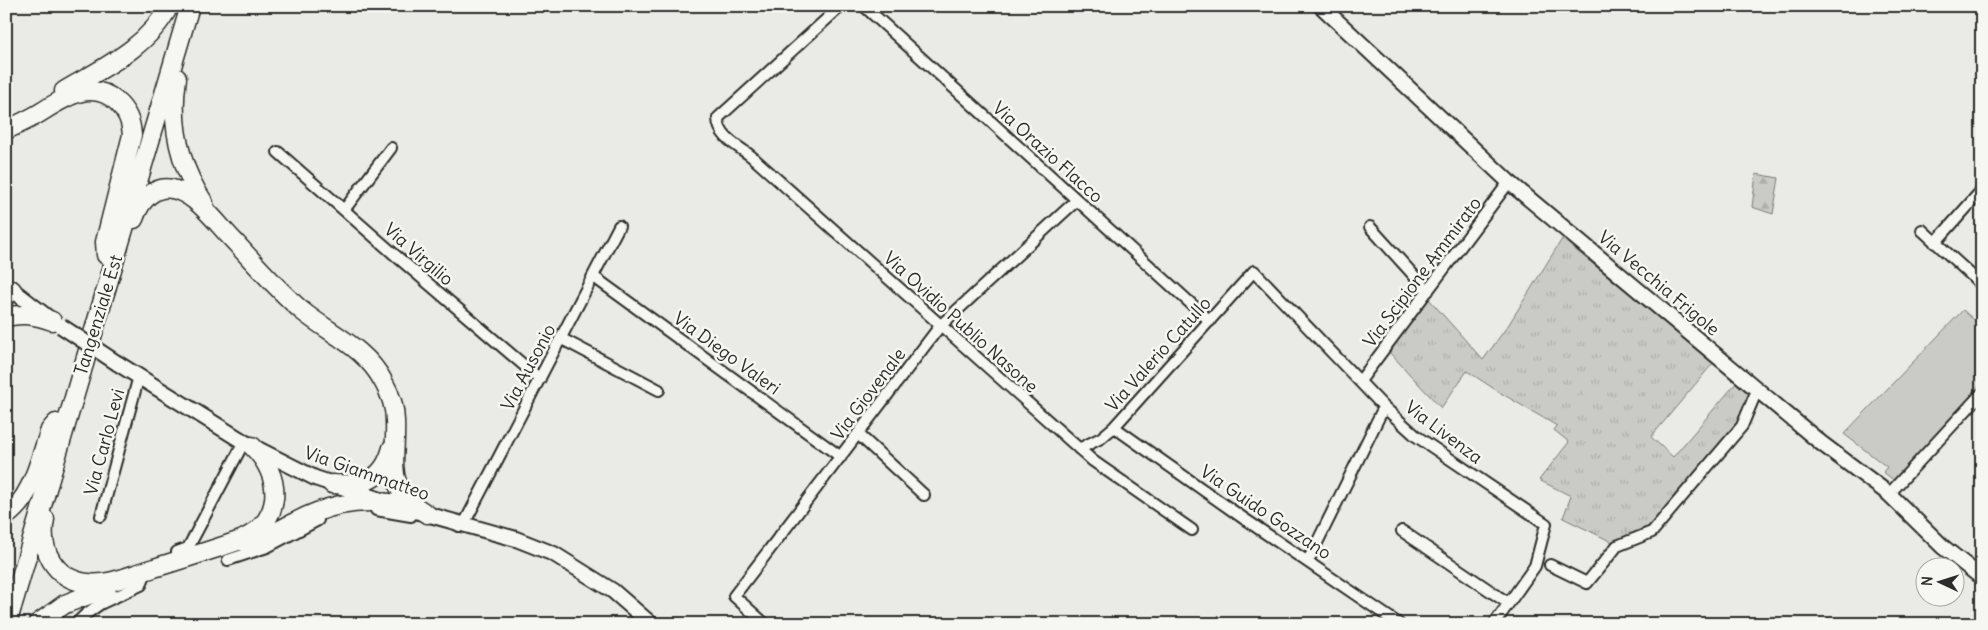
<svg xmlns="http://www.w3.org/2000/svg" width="1988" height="630" viewBox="0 0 1988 630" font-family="Delius,sans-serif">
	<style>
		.grass { fill: url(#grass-tufts); stroke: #7a7a79 }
		.forest { fill: url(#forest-firs); stroke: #7a7a79 }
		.park { fill: #cacac7; stroke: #7a7a79 }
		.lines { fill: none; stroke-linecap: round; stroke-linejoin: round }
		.street-casing { stroke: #2b2b2b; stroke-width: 14 }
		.secondary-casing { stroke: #2b2b2b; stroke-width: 18 }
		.highway-casing { stroke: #2b2b2b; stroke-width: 21 }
		.street { stroke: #f6f6f2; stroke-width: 10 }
		.secondary { stroke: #f6f6f2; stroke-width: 14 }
		.highway { stroke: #f6f6f2; stroke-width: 18 }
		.secondary-bridge-casing { stroke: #2b2b2b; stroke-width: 18; stroke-linecap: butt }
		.secondary-bridge { stroke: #f6f6f2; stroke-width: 14 }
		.labels { text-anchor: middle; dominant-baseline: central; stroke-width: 5; stroke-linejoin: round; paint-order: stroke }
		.street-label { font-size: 18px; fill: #2b2b2b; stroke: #f6f6f2 }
	</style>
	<defs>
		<pattern id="grass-tufts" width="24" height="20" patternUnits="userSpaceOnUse" patternTransform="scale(1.25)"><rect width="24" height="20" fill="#cacac7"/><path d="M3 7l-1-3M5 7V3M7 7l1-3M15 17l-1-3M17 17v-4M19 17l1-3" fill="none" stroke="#aeaeab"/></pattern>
		<pattern id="forest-firs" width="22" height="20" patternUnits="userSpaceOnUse" patternTransform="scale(1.25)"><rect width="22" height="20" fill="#cacac7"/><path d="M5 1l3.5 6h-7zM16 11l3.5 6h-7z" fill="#aeaeab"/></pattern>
	</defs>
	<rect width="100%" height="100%" fill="#eaeae6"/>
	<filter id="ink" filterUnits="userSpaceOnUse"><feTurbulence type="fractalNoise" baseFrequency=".02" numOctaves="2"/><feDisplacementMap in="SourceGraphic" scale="10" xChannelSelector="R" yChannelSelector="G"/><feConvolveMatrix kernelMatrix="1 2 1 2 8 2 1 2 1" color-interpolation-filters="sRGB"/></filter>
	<g filter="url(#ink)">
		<!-- grass -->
		<path class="grass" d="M1562,239L1714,362L1651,437L1673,457L1737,382L1750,392L1743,415L1651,525L1612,542L1563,518L1571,496L1539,480L1569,442L1554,430L1557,426L1499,392L1467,371L1441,408L1389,352L1428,298L1483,360L1509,324Z"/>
		<!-- forest -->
		<path class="forest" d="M1756,174L1779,178L1773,214L1752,207Z"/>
		<!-- park -->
		<path class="park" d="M1963,310L1982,327V386L1895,481L1883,472L1887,467L1844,434Z"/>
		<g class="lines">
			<!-- street casing -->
			<g class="street-casing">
				<path id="street" d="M841,6L718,118C718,137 738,146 751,156L1093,461L1192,530
					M864,6L1210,321
					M278,152L395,255L540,379
					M344,210L391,148
					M1370,227L1428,291
					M1922,230L1982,285
					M1935,243L1982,190
					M594,277L841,457
					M562,339L659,390
					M1360,381L1509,182
					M1114,427L1243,518L1399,624
					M858,434L924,495
					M1079,449L1101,438L1114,427L1254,271L1384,407L1416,436L1546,524L1535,566L1494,624
					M1889,494L1982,393
					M376,510L411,516
					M101,516L139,376
					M459,526L464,524L619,226
					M1402,531L1508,603
					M177,552L188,548L244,442
					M228,560L267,547L318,520
					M1308,561L1384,407
					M1550,565L1587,583L1617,546L1652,532L1742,426L1757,390
					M76,624L86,614L100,604L141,585L144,577
					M765,624L734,596L940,326L1077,200"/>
			</g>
			<!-- secondary casing -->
			<g class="secondary-casing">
				<path id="secondary" d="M1321,6L1509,182L1821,443L1889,494L1943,547L1982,578
					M6,285L50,319
					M117,363L244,442L315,478L405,508L516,539L554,554L613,591L651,624"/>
			</g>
			<!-- highway casing -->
			<g class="highway-casing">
				<path id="highway" d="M177,78C170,123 179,165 204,203
					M64,91C101,69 149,47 169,6
					M6,130C17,125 28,120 38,114C61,100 90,78 116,101C127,111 131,121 132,135L105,242L106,255
					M134,219C140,201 155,183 176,190C199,197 218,225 235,242C256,265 277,289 301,310C330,334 365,347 383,381C390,393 395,408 395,421C397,463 382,488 427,514
					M6,296L12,290
					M6,317C23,313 36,315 52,321
					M332,484C362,486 383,482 392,448
					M6,516C33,497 39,460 50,430L56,423
					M45,519C39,549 54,579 87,583C109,586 133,574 154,568C183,559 212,550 241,540C284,521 283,476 252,446
					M249,544C265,539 279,530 295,522C325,506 354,499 389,503
					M7,624L190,6
					M37,624L65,604L107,588"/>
			</g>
			<!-- street -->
			<use href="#street" class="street"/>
			<!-- secondary -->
			<use href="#secondary" class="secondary"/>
			<!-- highway -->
			<use href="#highway" class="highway"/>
			<!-- secondary-bridge casing -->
			<g class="secondary-bridge-casing">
				<path id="secondary-bridge" d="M61,326L117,363"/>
			</g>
			<!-- secondary-bridge -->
			<use href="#secondary-bridge" class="secondary-bridge"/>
		</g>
	</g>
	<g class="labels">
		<!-- street labels -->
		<g class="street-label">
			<text transform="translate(1048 152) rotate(42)">Via Orazio Flacco</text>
			<text transform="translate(419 254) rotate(41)">Via Virgilio</text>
			<text transform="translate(1422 272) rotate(-53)">Via Scipione Ammirato</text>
			<text transform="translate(1659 283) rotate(40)">Via Vecchia Frigole</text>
			<text transform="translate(98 315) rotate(-73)">Tangenziale Est</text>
			<text transform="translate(961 322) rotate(42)">Via Ovidio Publio Nasone</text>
			<text transform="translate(727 353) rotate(36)">Via Diego Valeri</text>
			<text transform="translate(1158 354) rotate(-48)">Via Valerio Catullo</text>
			<text transform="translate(528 367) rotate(-62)">Via Ausonio</text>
			<text transform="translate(868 394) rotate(-53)">Via Giovenale</text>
			<text transform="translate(1444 432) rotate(37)">Via Livenza</text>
			<text transform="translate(104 442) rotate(-75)">Via Carlo Levi</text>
			<text transform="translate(367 473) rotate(19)">Via Giammatteo</text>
			<text transform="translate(1266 512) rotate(34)">Via Guido Gozzano</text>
		</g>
	</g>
	<!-- margin -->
	<rect width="1988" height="630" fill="none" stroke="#f6f6f2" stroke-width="25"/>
	<rect x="12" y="12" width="1963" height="605" fill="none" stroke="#2b2b2b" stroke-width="2" filter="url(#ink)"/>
	<!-- north arrow -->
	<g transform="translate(1940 582) rotate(274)"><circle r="24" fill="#f6f6f2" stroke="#a5a5a2"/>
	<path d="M0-4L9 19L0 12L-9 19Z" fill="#2b2b2b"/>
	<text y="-8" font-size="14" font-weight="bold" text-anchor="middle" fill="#2b2b2b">N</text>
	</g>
</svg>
